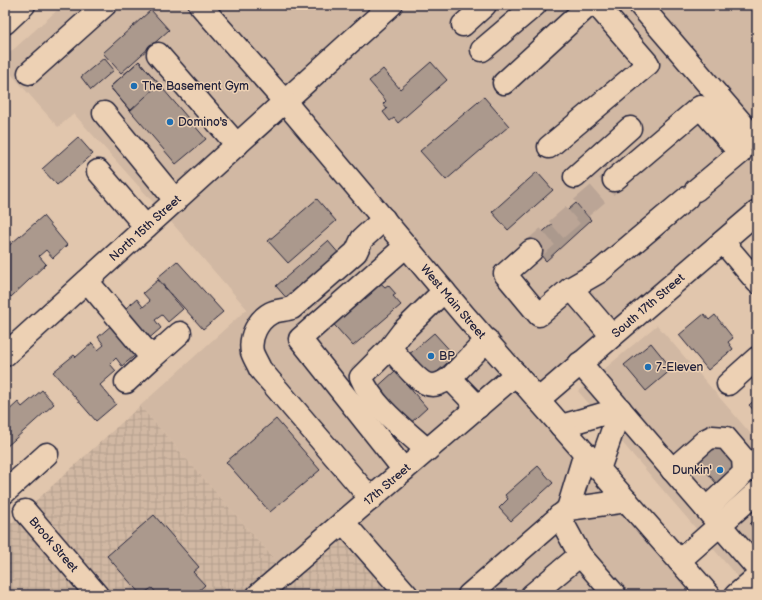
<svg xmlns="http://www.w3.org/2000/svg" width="762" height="600" viewBox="0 0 762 600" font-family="'Balsamiq Sans',sans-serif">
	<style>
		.built { fill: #d1b8a3 }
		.industrial { fill: url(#industrial-grid) }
		.building { fill: #ab998d; stroke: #22223b }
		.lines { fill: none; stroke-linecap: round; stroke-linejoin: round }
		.minor-tunnel { stroke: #bba596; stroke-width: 22; stroke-dasharray: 22 11; stroke-linecap: butt }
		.minor-casing { stroke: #22223b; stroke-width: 25 }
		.major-casing { stroke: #22223b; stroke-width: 25 }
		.minor { stroke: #edd1b4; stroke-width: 22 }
		.major { stroke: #edd1b4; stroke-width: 22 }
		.poi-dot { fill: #1f6fb2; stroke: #edd1b4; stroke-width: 1.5 }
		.labels { text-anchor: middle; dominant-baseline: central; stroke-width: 3; stroke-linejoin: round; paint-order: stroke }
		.poi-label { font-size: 12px; fill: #22223b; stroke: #edd1b4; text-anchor: start }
		.street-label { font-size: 12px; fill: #22223b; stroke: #edd1b4 }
	</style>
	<defs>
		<pattern id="industrial-grid" width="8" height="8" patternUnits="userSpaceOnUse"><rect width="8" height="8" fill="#d1b8a3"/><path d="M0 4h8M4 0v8" fill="none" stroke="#b39e8d"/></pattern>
	</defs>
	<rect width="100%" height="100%" fill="#e1c6ad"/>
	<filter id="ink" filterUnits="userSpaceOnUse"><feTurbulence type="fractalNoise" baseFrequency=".025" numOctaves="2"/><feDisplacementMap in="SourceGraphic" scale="8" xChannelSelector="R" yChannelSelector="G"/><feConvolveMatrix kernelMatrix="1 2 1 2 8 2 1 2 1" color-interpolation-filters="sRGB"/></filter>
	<g filter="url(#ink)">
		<!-- built -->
		<path class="built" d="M63,5H194L280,103L160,210L74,114L58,127L5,67V57Z
			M208,5H757V205L539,391Z
			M284,108L510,374L282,568L140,406L247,309L165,215Z
			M657,325L757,441V595H753L578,391Z
			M514,383L698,595H399L343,531Z"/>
		<!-- industrial -->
		<path class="industrial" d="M140,406L282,568L251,595H104L29,507Z
			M19,516L87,595H5V529Z
			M343,531L399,595H268Z"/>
		<!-- building -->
		<path class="building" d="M151,10L169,30L121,73L103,53Z
			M104,58L114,70L91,90L81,77Z
			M139,61L206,139L176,164L110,87Z
			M139,61L159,84L130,111L110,87Z
			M431,62L447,80L398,123L394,118L390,121L383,112L387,109L383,104L386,101L369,81L383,69L400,89Z
			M484,97L509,126L446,180L420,151Z
			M78,137L93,154L57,185L42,169Z
			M537,172L553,190L508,230L492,212Z
			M317,199L336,221L288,263L268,241Z
			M576,203L591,220L546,261L530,243Z
			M43,216L67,245L53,258L46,250L39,256L46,264L11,297L5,290V249Z
			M328,241L341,256L289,301L276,286Z
			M177,261L223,312L203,329L157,278Z
			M375,278L385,287L388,285L396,294L393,296L401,305L353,346L328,318L358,291L365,299L372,293L366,286Z
			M158,280L183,309L168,322L162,315L155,320L161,328L146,341L121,312L137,299L143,307L150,301L143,293Z
			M704,314L709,320L715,315L733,338L728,342L733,349L708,370L679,335Z
			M113,324L138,353L122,366L116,358L110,364L116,371L100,385L116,404L96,421L53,372L74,355L76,357L92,343L98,350L104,345L98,337Z
			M434,333L455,356L428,380L407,356Z
			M651,343L672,369L646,391L624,365Z
			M395,371L427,408L406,427L374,390Z
			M42,390L54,404L5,448V414L18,402L22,407Z
			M757,398V414L749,405Z
			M276,419L320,470L270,512L226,462Z
			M720,444L739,460L732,465L739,474L721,489L696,459Z
			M538,466L553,483L511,521L499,508L508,499L505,495Z
			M154,515L199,567L193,572L205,585L194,595H158L152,588L141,595L107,556Z
			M757,518V532L750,524Z"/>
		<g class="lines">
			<!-- minor-tunnel -->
			<path class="minor-tunnel" d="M531,251L614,180"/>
			<!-- minor casing -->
			<g class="minor-casing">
				<g id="minor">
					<path d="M640,5L757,141"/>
					<path d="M5,23L24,5"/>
					<path d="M463,25L485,5"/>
					<path d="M482,50L535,5"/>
					<path d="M158,54L237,145"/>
					<path d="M29,73L105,5"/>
					<path d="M504,83L589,5"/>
					<path d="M104,113L176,201"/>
					<path d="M549,147L648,64L597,5"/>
					<path d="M98,171L146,227"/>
					<path d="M575,177L630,128"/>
					<path d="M614,180L700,107L740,153L696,190"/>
					<path d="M723,242L757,282"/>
					<path d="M531,251L505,274L539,315L571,288L612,336"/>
					<path d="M87,281L152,358L126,382"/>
					<path d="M571,288L599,272L687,198"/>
					<path d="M444,291L403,331L390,348C400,358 419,386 433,385C439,385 445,381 450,378L478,407"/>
					<path d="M390,348L361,377C373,407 404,429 427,450"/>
					<path id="s1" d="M5,355L391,5"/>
					<path d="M152,358L180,333"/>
					<path d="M580,363L757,568"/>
					<path d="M450,378L487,340"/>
					<path d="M728,384L757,358"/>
					<path id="s2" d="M538,400L757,212"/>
					<path d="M561,426L620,409L599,469"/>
					<path d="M404,470L300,339L406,246"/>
					<path d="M672,470L706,440L712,437L726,438L743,458L744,473L706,509"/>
					<path d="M5,492L47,454"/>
					<path d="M371,499L260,369C258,364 254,358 252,352C249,337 258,320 271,313C276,310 286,310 292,308L356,252L362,239L384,219"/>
					<path d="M568,509L585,453"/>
					<path id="s3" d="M25,511L97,595"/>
					<path d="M559,516L580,555L615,595"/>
					<path d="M343,522L407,595"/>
					<path d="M679,561L757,492"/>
					<path id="s4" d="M258,595L516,374"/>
					<path d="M469,595L568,509L627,501"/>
					<path d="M532,595L580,555"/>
					<path d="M736,595L757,577"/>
				</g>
			</g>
			<!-- major casing -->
			<g class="major-casing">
				<g id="major">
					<path id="s5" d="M200,5L285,102L465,316L709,595"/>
				</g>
			</g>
			<!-- minor -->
			<use href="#minor" class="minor"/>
			<!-- major -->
			<use href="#major" class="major"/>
		</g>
	</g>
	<!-- markers -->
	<g class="poi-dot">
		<circle cx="134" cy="86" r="4"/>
		<circle cx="170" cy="122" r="4"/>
		<circle cx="431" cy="356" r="4"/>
		<circle cx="648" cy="367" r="4"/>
		<circle cx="720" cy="470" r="4"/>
	</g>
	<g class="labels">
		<!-- poi labels -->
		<g class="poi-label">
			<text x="142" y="86">The Basement Gym</text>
			<text x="178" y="122">Domino's</text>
			<text x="439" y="356">BP</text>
			<text x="656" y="367">7-Eleven</text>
			<text x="712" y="470" text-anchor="end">Dunkin'</text>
		</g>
		<!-- street labels -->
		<g class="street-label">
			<text stroke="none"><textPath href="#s1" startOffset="189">North 15th Street</textPath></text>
			<text stroke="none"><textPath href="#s5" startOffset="390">West Main Street</textPath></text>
			<text stroke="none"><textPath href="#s2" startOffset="145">South 17th Street</textPath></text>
			<text stroke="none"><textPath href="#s4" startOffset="170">17th Street</textPath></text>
			<text stroke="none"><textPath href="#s3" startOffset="44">Brook Street</textPath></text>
		</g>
	</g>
	<!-- margin -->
	<rect width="762" height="600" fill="none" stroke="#edd1b4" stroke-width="20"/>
	<rect x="10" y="10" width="742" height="580" fill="none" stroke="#22223b" stroke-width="1.5" filter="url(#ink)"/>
</svg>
